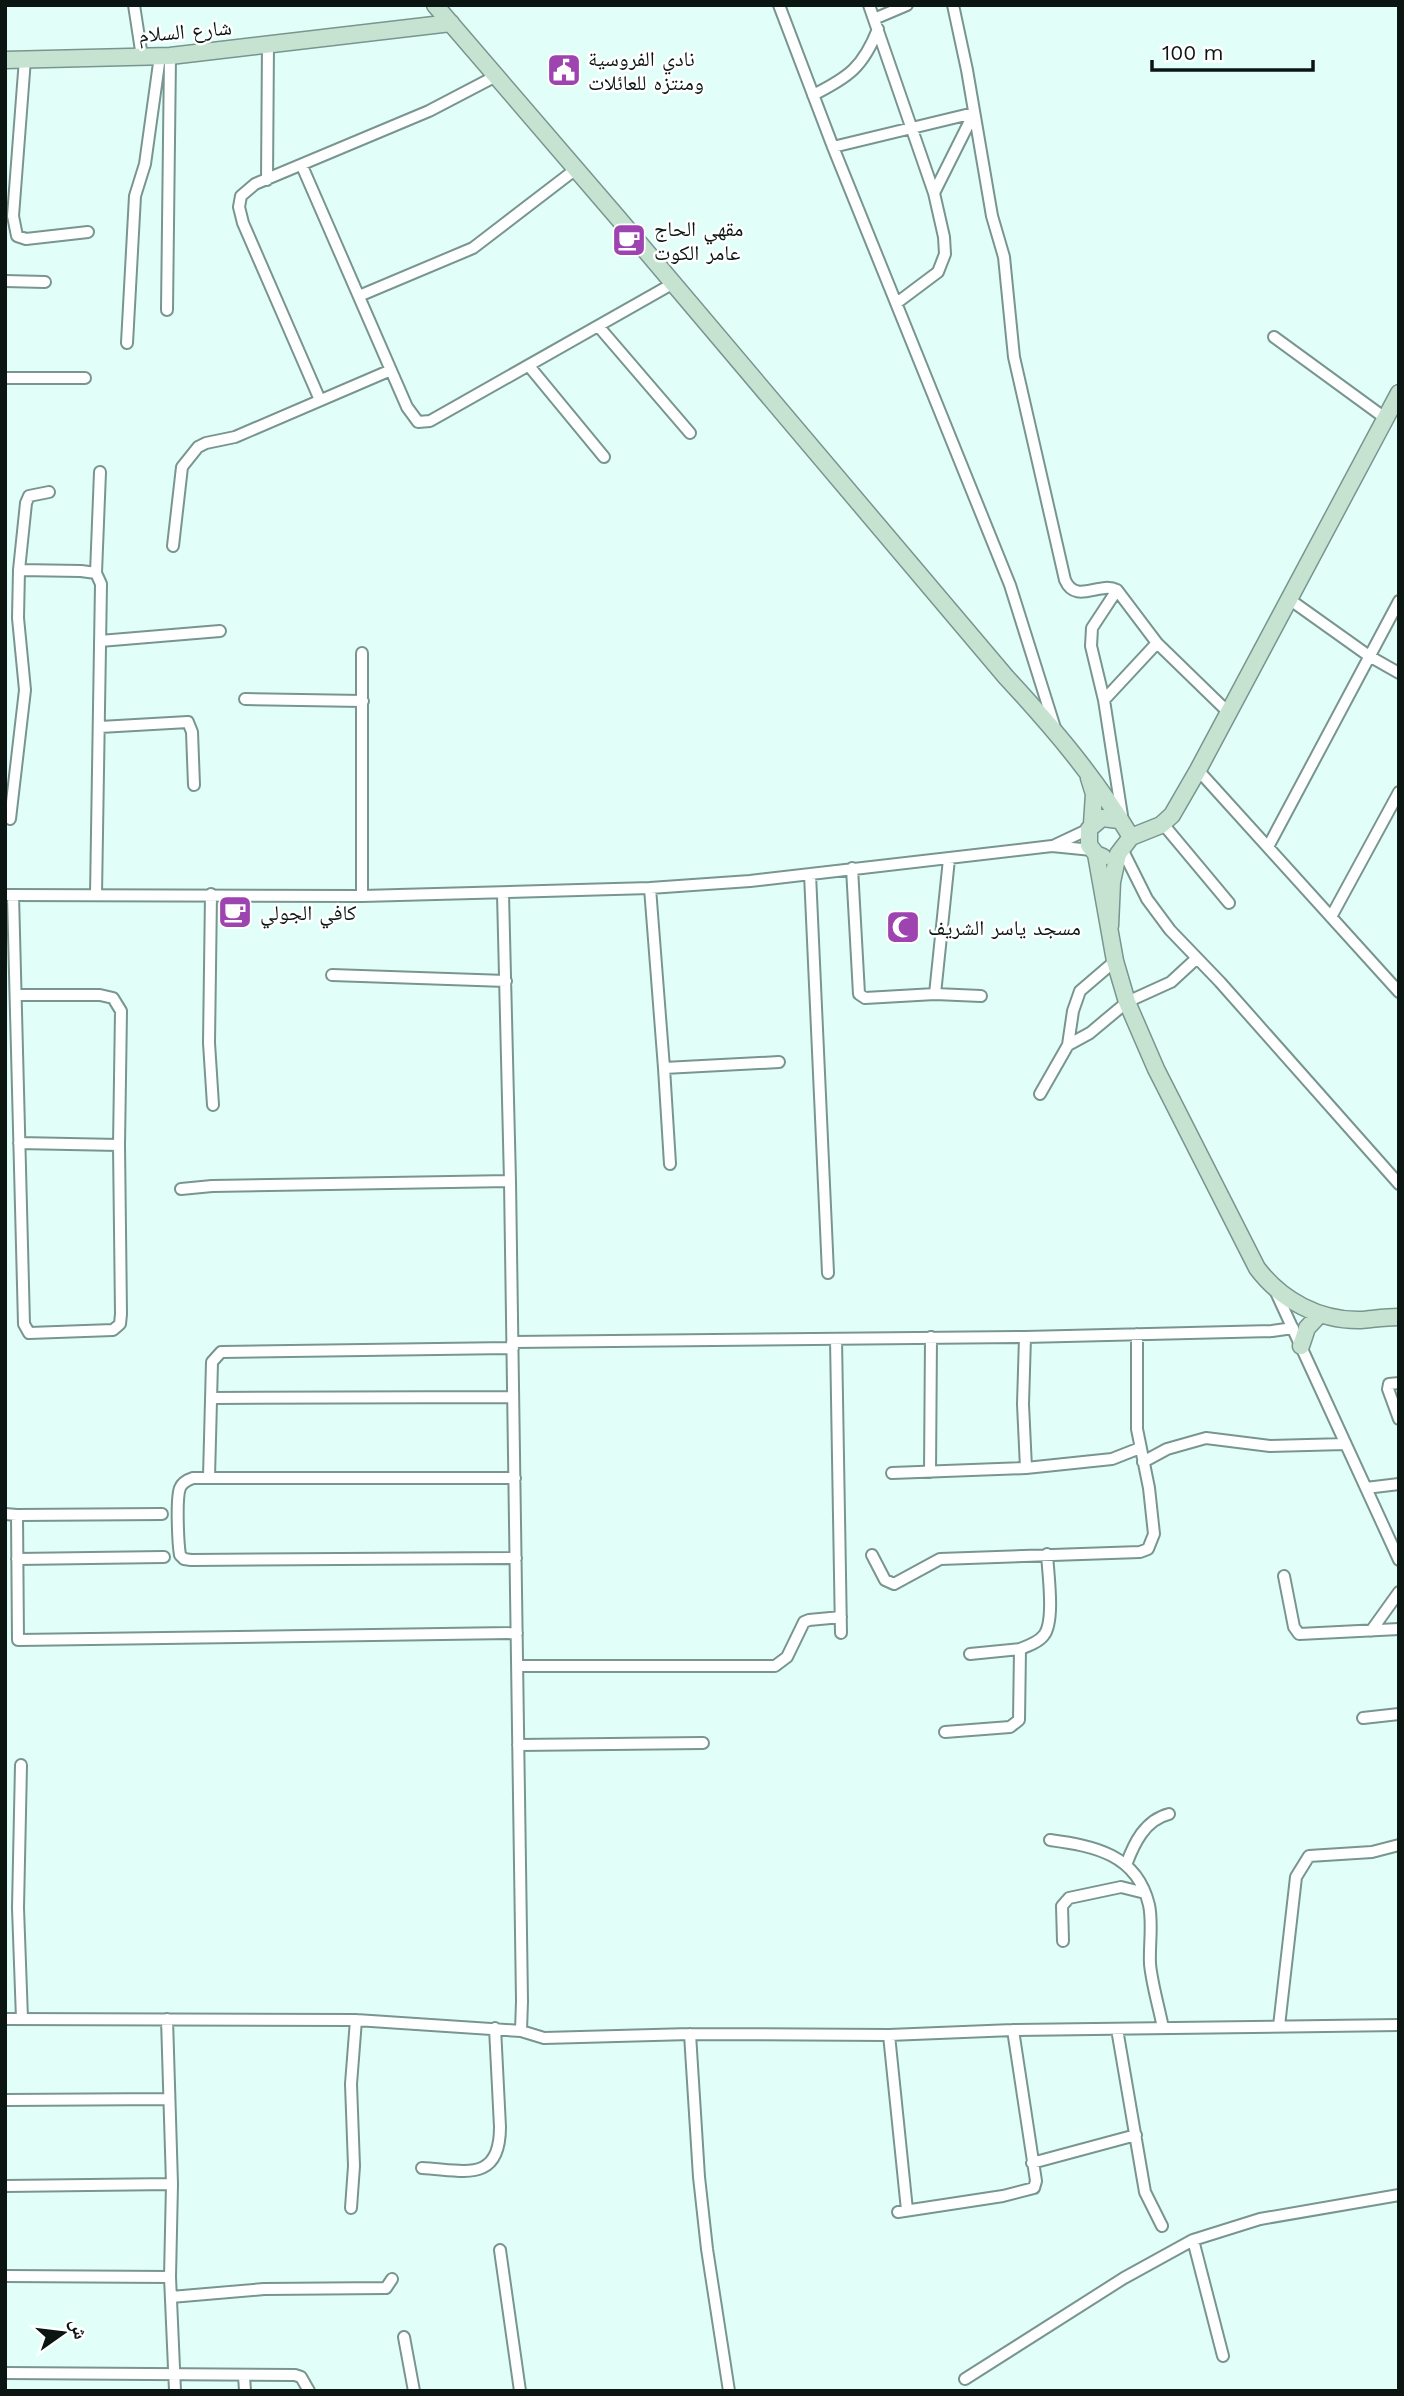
<svg xmlns="http://www.w3.org/2000/svg" width="1404" height="2396" viewBox="0 0 1404 2396" font-family="'Work Sans','Noto Naskh Arabic',sans-serif">
	<style>
		.lines { fill: none; stroke-linecap: round; stroke-linejoin: round }
		.street-casing { stroke: #79958f; stroke-width: 14 }
		.secondary-casing { stroke: #79958f; stroke-width: 19 }
		.street { stroke: #fff; stroke-width: 10 }
		.secondary { stroke: #c5e3d0; stroke-width: 16 }
		.labels { text-anchor: middle; dominant-baseline: central; stroke-width: 5; stroke-linejoin: round; paint-order: stroke }
		.street-label { font-size: 21px; fill: #0b1613; stroke: #fff }
		.poi-label { font-size: 21px; fill: #0b1613; stroke: #fff; text-anchor: start }
	</style>
	<rect width="100%" height="100%" fill="#e1fff8"/>
	<g class="lines">
		<!-- street casing -->
		<g class="street-casing">
			<path id="street" d="M134,5L142,57
				M779,5L833,147L1010,585L1055,728
				M869,5L934,193L944,237L945,254L938,272L898,302
				M953,5L967,70L992,216L1004,257L1014,357L1065,580C1076,605 1099,581 1117,590L1157,643L1229,713
				M874,19L907,5
				M25,59L13,216L17,236L26,239L88,232
				M813,95C849,77 863,67 878,29
				M833,147L974,113L934,193
				M302,166L407,407L418,422L430,421L446,412L672,284
				M267,180L268,43
				M5,281L45,282
				M359,296L473,248L576,169
				M167,310L170,56
				M599,327L690,433
				M1274,337L1385,418
				M127,343L135,196L145,164L160,56
				M529,366L604,457
				M5,378H85
				M320,400L243,223L239,207L241,196L255,184L429,111L496,76
				M173,546L182,467L198,447L206,443L235,437L391,370
				M19,570L26,503L29,496L49,492
				M1117,590L1092,628L1091,646L1104,700L1123,822
				M1289,599L1369,656L1399,673
				M100,641L220,631
				M362,653V896
				M245,699L363,701
				M1104,700L1157,643
				M100,727L188,722L192,732L194,785
				M1198,770L1399,992
				M10,819L25,690L18,618L19,570L81,571L96,573
				M1163,824L1229,903
				M1055,845L1089,829
				M1268,847L1399,601
				M1123,851L1147,899L1170,930L1220,982L1399,1184
				M852,868L859,994L865,998L935,994L949,859
				M810,874L828,1273
				M650,888L664,1068L779,1062
				M211,894L209,1043L213,1105
				M5,895L362,896L650,888L750,881L1052,846L1092,850
				M13,895L24,1324L29,1333L113,1330L120,1324L121,1314L119,1145L121,1011L113,998L100,995H16
				M96,895L101,584L96,573L100,472
				M1331,917L1399,792
				M332,975L506,981
				M935,994L981,996
				M1068,1045L1090,1033L1127,1002L1171,982L1197,958
				M664,1068L670,1164
				M1040,1094L1068,1045L1073,1011L1080,991L1115,961
				M19,1143L119,1145
				M181,1189L212,1186L510,1181
				M1275,1290L1399,1560
				M1025,1337L1023,1404L1026,1468L1112,1459L1140,1448
				M836,1339L841,1633
				M512,1342L1025,1337L1272,1331L1293,1328
				M1399,1383L1389,1384L1388,1389L1399,1419
				M212,1398L513,1397
				M1143,1462L1167,1449L1206,1438L1270,1446L1345,1444
				M930,1472L931,1337
				M892,1473L1026,1468
				M209,1477L212,1362L221,1352L513,1348
				M515,1478H193C187,1480 182,1483 180,1488C176,1498 178,1543 180,1555L184,1559L191,1560L516,1558
				M1366,1488L1399,1484
				M5,1514L17,1515L18,1640L517,1633
				M17,1515L162,1514
				M872,1555L885,1580L894,1584L940,1559L1140,1552L1148,1549L1154,1534L1149,1488L1137,1429V1334
				M17,1559L164,1557
				M1284,1576L1294,1627L1299,1634L1399,1629
				M1371,1631L1399,1592
				M970,1654L1020,1649
				M517,1666H775L787,1657L804,1622L809,1620L841,1617
				M1363,1718L1399,1714
				M945,1732L1010,1727L1019,1720L1020,1649C1028,1646 1039,1642 1044,1635C1055,1621 1048,1573 1047,1554
				M518,1745L703,1743
				M21,1765L18,1908L22,2019
				M1050,1840C1094,1846 1137,1854 1149,1905C1153,1924 1149,1945 1150,1964C1152,1985 1159,2007 1163,2028
				M1126,1865C1134,1843 1145,1820 1169,1814
				M1063,1941L1062,1906L1069,1898L1121,1887L1145,1893
				M5,2019L356,2020L521,2031L522,2001L510,1181L503,894
				M167,2019L172,2184L170,2277L175,2391
				M1279,2026L1296,1877L1309,1856L1372,1852L1399,1845
				M1117,2029L1145,2192L1162,2226
				M521,2031L544,2038L690,2034L889,2035L1013,2030L1399,2025
				M690,2034L699,2177L707,2249L729,2391
				M889,2035L907,2210
				M5,2100L169,2099
				M1032,2163L1136,2135
				M422,2168C463,2170 500,2184 500,2127L495,2028
				M5,2186L172,2184
				M351,2208L354,2166L351,2084L356,2020
				M898,2212L1003,2196L1034,2188L1036,2181L1013,2030
				M1193,2240L1223,2356
				M500,2250L520,2391
				M5,2276L170,2277
				M171,2297L264,2289L386,2288L392,2279
				M404,2337L414,2391
				M5,2373L295,2375L301,2377L309,2391
				M244,2376L245,2391
				M965,2379L1124,2278L1193,2240L1260,2219L1399,2195"/>
		</g>
		<!-- secondary casing -->
		<g class="secondary-casing">
			<path id="secondary" d="M435,5L618,218L1006,677C1054,729 1095,777 1131,837
				M5,60L170,56L451,23
				M1089,778L1094,794L1092,824
				M1096,854L1115,961L1127,1002L1156,1069L1257,1268C1281,1300 1319,1321 1361,1320C1373,1319 1386,1317 1399,1317
				M1103,857L1096,854L1089,845V829L1102,818L1119,820
				M1110,926L1112,882L1118,854L1131,837L1161,825L1172,815L1198,770L1399,393
				M1301,1346L1307,1328L1320,1314"/>
		</g>
		<!-- street -->
		<use href="#street" class="street"/>
		<!-- secondary -->
		<use href="#secondary" class="secondary"/>
	</g>
	<!-- icons -->
	<defs>
		<g id="civic-square" transform="scale(1.75)"><rect x="-9" y="-9" width="18" height="18" rx="4" fill="#9e44b0" stroke="#fff"/><path d="M-.6-6.5H3V-4.5H.6V-3L4-1V1h2V6H-6V1h2V-1L-.6-3ZM-1.2 2.5V6h2.4V2.5Z" fill="#fff"/></g>
		<g id="cafe-square" transform="scale(1.75)"><rect x="-9" y="-9" width="18" height="18" rx="4" fill="#9e44b0" stroke="#fff"/><path d="M-5.5-4.5H6V0H3Q3 3.5 0 3.5H-2.5Q-5.5 3.5-5.5 0ZM3-3.2v2h1.7v-2ZM-6 4.5H4V6H-6Z" fill="#fff"/></g>
		<g id="mosque-square" transform="scale(1.75)"><rect x="-9" y="-9" width="18" height="18" rx="4" fill="#9e44b0" stroke="#fff"/><path d="M3.5-4.9A6 6 0 1 0 3.5 4.9A5 5 0 1 1 3.5-4.9Z" fill="#fff"/></g>
	</defs>
	<g fill-rule="evenodd">
		<use href="#civic-square" x="564" y="70"/>
		<use href="#cafe-square" x="629" y="240"/>
		<use href="#cafe-square" x="235" y="912"/>
		<use href="#mosque-square" x="903" y="927"/>
	</g>
	<g class="labels">
		<!-- street labels -->
		<g class="street-label">
			<text transform="translate(185 31) rotate(-5)">شارع السلام</text>
		</g>
		<!-- poi labels -->
		<g class="poi-label">
			<text x="588" y="58">نادي الفروسية<tspan x="588" dy="24">ومنتزه للعائلات</tspan></text>
			<text x="654" y="228">مقهي الحاج<tspan x="654" dy="24">عامر الكوت</tspan></text>
			<text x="260" y="912">كافي الجولي</text>
			<text x="928" y="927">مسجد ياسر الشريف</text>
		</g>
	</g>
	<!-- border -->
	<rect width="1404" height="2396" fill="none" stroke="#0b1613" stroke-width="14"/>
	<!-- north arrow -->
	<g transform="translate(63 2333) rotate(76)" stroke="#ffffff" stroke-width="5" paint-order="stroke">
	<path d="M0-5L12 26L0 18L-12 26Z" fill="#0b1613"/>
	<text y="-10" font-size="19" font-weight="bold" text-anchor="middle" fill="#0b1613">ش</text>
	</g>
	<!-- scale -->
	<path d="M1152 60v10h161v-10" fill="none" stroke="#0b1613" stroke-width="3.5"/>
	<text x="1162" y="60" font-size="21" fill="#0b1613" stroke="#ffffff" stroke-width="5" paint-order="stroke">100 m</text>
</svg>
